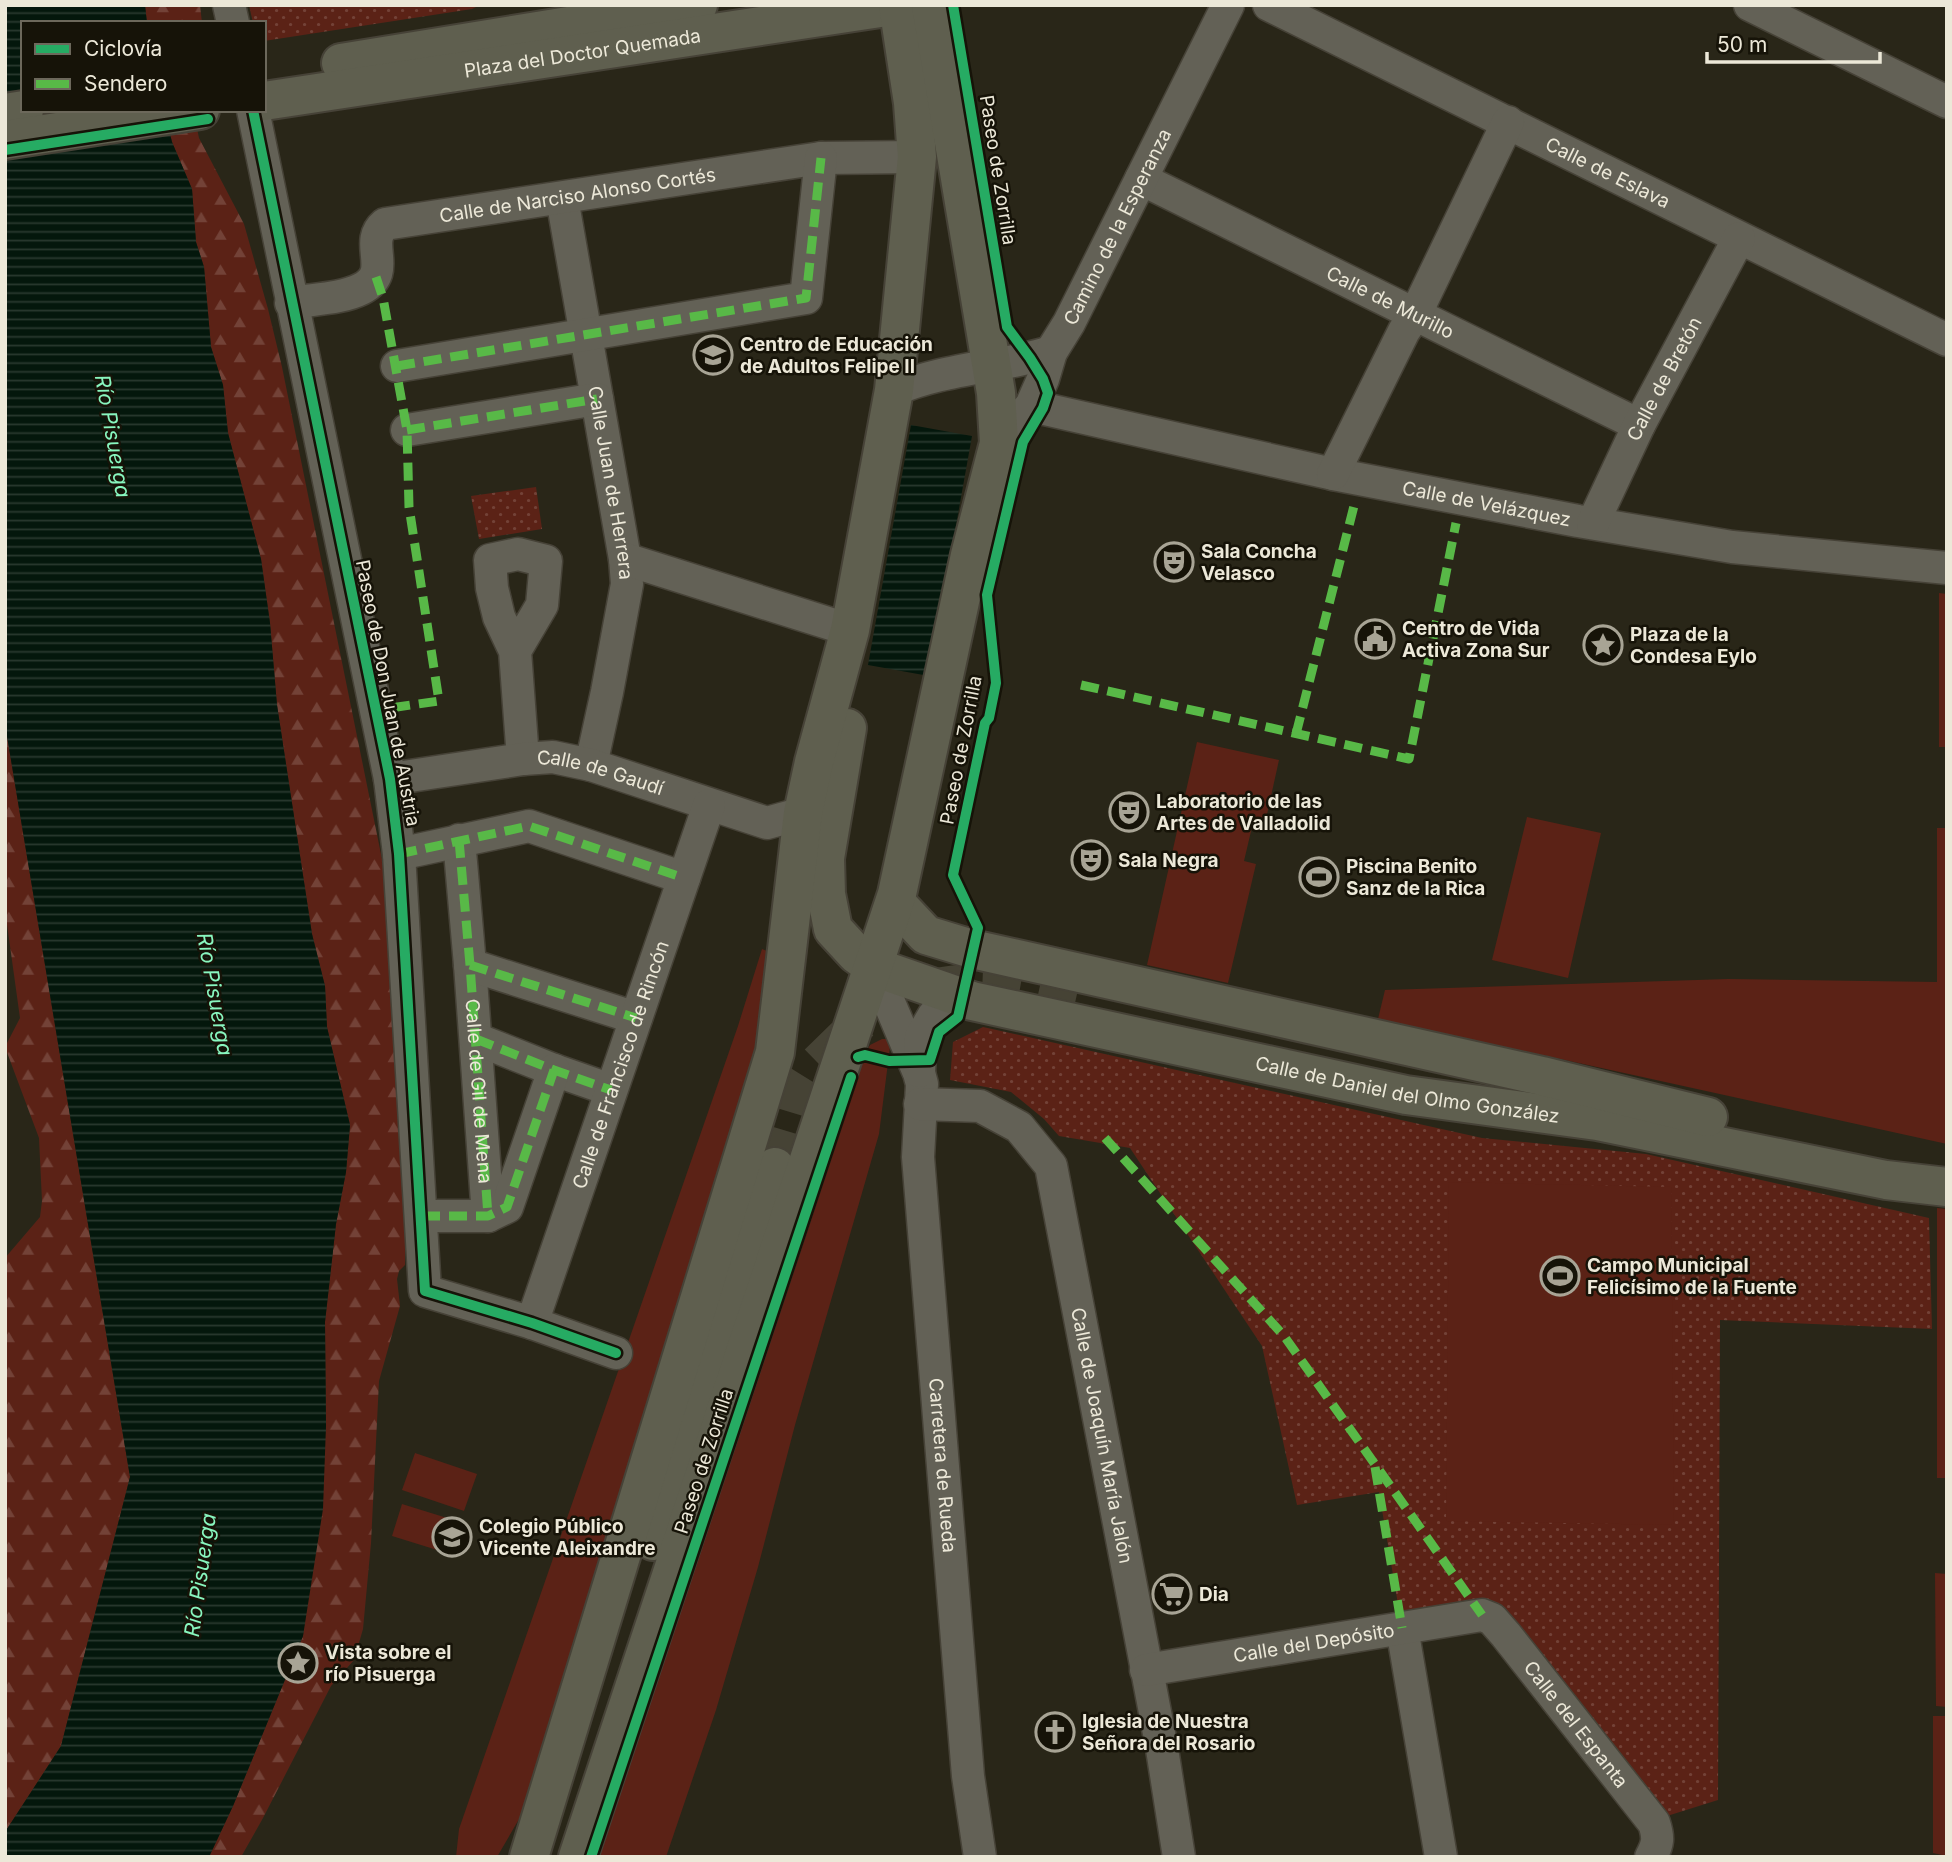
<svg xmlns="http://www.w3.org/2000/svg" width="1952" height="1862" viewBox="0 0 1952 1862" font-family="Inter,sans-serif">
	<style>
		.grass { fill: url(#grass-dots) }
		.forest { fill: url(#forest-firs) }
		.garden { fill: #5b2216 }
		.water { fill: url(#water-rules) }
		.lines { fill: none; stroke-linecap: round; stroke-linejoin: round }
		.major-tunnel { stroke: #464335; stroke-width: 38; stroke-dasharray: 38 19; stroke-linecap: butt }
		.minor-casing { stroke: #464237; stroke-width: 35 }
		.major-casing { stroke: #464237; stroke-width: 42 }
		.minor { stroke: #636156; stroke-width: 32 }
		.major { stroke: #5f5f4f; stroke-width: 38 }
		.quiet { stroke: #58b947; stroke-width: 9; stroke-dasharray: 18 9; stroke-linecap: butt }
		.cycleway-casing { stroke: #161308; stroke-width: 15 }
		.cycleway { stroke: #26ab63; stroke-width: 10 }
		.labels { text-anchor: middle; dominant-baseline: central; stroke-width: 5; stroke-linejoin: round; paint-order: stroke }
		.street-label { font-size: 19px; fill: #ece8d8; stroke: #161308 }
		.poi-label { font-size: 19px; font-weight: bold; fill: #ece8d8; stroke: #161308; text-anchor: start }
		.water-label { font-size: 21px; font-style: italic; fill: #88f6bf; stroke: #161308 }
	</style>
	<defs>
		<pattern id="grass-dots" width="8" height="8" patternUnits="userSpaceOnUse" patternTransform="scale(1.75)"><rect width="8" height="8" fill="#5b2216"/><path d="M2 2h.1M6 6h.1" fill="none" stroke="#734237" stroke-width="1.8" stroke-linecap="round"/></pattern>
		<pattern id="forest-firs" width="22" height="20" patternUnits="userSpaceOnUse" patternTransform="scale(1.75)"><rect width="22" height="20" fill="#5b2216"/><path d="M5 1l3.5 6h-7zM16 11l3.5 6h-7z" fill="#734237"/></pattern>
		<pattern id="water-rules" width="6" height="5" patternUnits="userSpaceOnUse" patternTransform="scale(1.75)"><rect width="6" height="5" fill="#04170c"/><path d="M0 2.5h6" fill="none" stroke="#29392f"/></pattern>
	</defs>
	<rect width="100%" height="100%" fill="#292618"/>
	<!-- grass -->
	<path class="grass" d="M249,5H480L472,9L264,41V23H253Z
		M536,487L542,529L479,539L471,496Z
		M983,1027L1482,1138L1646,1154L1929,1218L1932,1329L1720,1320L1718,1800L1667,1816L1501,1607L1402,1628L1379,1492L1297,1505L1262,1346L1130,1148L1059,1136L1044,1119L1011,1092L950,1080L953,1042Z"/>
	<!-- forest -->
	<path class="forest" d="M145,5H200L202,23H147Z
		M164,110H193L199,138L244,224L268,309L282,367L383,864L405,1182V1265L399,1271L397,1279L400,1306L379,1381L371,1543L363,1629L354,1660L331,1686L263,1818L241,1857H209L233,1806L303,1636L326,1425L325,1322L336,1224L346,1172L350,1125L327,1027L325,986L312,934L277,705L270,623L261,559L228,433L223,385L211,347L204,267L196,242L192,189L172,142Z
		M5,724L130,1477L61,1746L5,1832V1258L40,1217L42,1201L39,1138L5,1047L20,1018L5,910Z"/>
	<!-- garden -->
	<path class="garden" d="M1939,593L1947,594V747H1939Z
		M1197,742L1279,760L1264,828L1252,827L1244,861L1256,864L1228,983L1147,965Z
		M1527,817L1601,833L1568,978L1492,960Z
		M1937,828H1947V1144L1378,1019L1385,990L1728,979L1937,982Z
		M762,949L772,953L771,1012L522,1814L497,1857H456L459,1829L738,1026Z
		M882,1039H887L890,1047L879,1134L795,1425L758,1567L716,1710L666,1857H598L860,1063L870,1045Z
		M1449,1182L1671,1187L1674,1525L1446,1521Z
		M1937,1208L1947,1209V1478H1937Z
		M415,1453L477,1474L464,1511L402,1490Z
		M402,1504L460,1522L450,1554L392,1536Z
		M1935,1573L1947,1574V1707L1936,1706Z
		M1933,1716H1947V1856L1933,1853Z"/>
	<!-- water -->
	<path class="water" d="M5,5H145L147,23H23V110H164L172,142L192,189L196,242L204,267L211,347L223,385L228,433L261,559L270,623L277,705L312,934L325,986L327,1027L350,1125L346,1172L336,1224L325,1322L326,1426L323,1509L303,1636L233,1806L209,1857H5V1832L61,1746L130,1477L5,724Z
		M911,425L972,436L929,676L868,665Z"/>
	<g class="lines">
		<!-- major-tunnel -->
		<path class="major-tunnel" d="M926,990C981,974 1028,990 1082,1001
			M775,1167L798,1091L811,1070L860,1022"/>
		<!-- minor casing -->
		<g class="minor-casing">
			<g id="minor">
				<path d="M229,5L233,23"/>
				<path id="s1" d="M1269,5L1947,340"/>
				<path d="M1750,5L1947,102"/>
				<path d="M253,110L390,779L399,854L425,1291L532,1323L616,1353"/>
				<path id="s2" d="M1141,179L1639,425"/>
				<path id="s3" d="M562,198L625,559L627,584L607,692L591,765"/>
				<path id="s4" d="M291,303C313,299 341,299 361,289C395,272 362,243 385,224L821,158L917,157"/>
				<path d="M397,366L806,298L821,158"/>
				<path d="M894,390C944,368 999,368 1051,352"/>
				<path id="s5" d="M1031,406L1333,474L1578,521L1732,547L1947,568"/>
				<path id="s6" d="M1017,421L1031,406L1043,379L1051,352L1069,323L1228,5"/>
				<path d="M407,430L597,399"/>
				<path d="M1333,474L1404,331L1415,315L1508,122"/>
				<path id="s7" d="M1593,523L1639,425L1739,238"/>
				<path d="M625,559L850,630"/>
				<path d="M515,651L542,605L546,561L518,554L490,560L492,588L499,617L515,651L523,759"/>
				<path id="s8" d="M390,779L523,759L553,757L591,765L767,823L803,813"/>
				<path d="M459,840L470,965L488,1216"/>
				<path d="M399,854L529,826L684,878"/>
				<path d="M470,965L636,1018"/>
				<path id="s9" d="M874,967L919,1073L922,1084L918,1157L968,1776L980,1857"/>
				<path d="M476,1039L554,1070L611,1090"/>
				<path d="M919,1071L921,1037L934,1015L955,995"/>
				<path id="s10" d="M920,1104L980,1106L1019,1127L1051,1166L1162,1749L1179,1857"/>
				<path d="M422,1216H488L507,1207L554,1070"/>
				<path id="s11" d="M532,1323L709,805"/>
				<path d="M1402,1628L1441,1857"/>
				<path id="s12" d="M1146,1670L1482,1615L1492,1619L1506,1635L1654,1823C1659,1838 1658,1844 1651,1857"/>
			</g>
		</g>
		<!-- major casing -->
		<g class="major-casing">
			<g id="major">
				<path d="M341,63L698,5"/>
				<path id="s13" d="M264,101L900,5"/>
				<path d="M5,113L24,110"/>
				<path d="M5,140L200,110"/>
				<path id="s14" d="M847,728L825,858L826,894L833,929L856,954L874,967L972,1001L1406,1095L1597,1121L1886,1180L1947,1187"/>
				<path d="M895,902L926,935L972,949L1542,1076L1708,1117"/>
				<path d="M653,1541L775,1167"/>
				<path d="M529,1857L775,1052L803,813L814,762L850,630L894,390L917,157L913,103L898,5"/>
				<path d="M578,1857L897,894L970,555L999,443L996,393L931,5"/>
			</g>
		</g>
		<!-- minor -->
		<use href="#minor" class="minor"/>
		<!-- major -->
		<use href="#major" class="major"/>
		<!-- quiet -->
		<g class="quiet">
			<path d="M376,277L383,298L407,430L409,507L439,701L376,710"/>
			<path d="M397,366L806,298L821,158"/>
			<path d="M407,430L597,399"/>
			<path d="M1081,685L1409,759L1456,523"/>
			<path d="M1296,734L1355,502"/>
			<path id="s15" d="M459,840L470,965L488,1216"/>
			<path d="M399,854L529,826L684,878"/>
			<path d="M470,965L636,1018"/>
			<path d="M476,1039L554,1070L611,1090"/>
			<path d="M1105,1138L1284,1336L1482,1615"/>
			<path d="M422,1216H488L507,1207L554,1070"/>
			<path d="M1375,1467L1402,1628"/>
		</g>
		<!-- cycleway casing -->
		<g class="cycleway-casing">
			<path id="cycleway" d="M253,110L390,779L399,854L425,1291L532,1323L616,1353
				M5,150L208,119
				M858,1057L865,1055L889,1061L930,1060L939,1032L958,1017L978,928L953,875L985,723L989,718L996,683L987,595L1023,442L1043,408L1048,393L1043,379L1030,358L1007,327L953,5
				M591,1857L851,1077"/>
		</g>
		<!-- cycleway -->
		<use href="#cycleway" class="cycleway"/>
	</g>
	<!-- icons -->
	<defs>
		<g id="school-ring" transform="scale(2.0125)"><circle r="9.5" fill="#161308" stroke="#a8a495" stroke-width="1.5"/><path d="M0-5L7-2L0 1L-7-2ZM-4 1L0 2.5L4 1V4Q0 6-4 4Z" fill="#a8a495"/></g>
		<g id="theatre-ring" transform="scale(2.0125)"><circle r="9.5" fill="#161308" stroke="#a8a495" stroke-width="1.5"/><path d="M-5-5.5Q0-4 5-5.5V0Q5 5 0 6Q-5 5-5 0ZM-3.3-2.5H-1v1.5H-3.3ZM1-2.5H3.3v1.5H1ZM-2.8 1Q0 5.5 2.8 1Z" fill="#a8a495"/></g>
		<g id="civic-ring" transform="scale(2.0125)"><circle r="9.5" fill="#161308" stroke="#a8a495" stroke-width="1.5"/><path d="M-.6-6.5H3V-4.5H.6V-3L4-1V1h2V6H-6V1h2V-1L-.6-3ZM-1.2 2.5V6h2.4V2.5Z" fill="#a8a495"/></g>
		<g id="sight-ring" transform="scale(2.0125)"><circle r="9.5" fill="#161308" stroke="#a8a495" stroke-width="1.5"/><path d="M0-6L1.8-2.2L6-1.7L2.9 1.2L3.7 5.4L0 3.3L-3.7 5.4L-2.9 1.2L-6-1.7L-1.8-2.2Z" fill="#a8a495"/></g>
		<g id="stadium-ring" transform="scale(2.0125)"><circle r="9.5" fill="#161308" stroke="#a8a495" stroke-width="1.5"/><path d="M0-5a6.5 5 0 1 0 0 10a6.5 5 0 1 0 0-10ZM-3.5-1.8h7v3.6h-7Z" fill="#a8a495"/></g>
		<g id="supermarket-ring" transform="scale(2.0125)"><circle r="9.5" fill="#161308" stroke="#a8a495" stroke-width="1.5"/><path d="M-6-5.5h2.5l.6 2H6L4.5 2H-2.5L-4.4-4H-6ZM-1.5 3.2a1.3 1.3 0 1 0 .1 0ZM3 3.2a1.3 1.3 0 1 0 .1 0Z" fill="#a8a495"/></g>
		<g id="church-ring" transform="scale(2.0125)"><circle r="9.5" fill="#161308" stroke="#a8a495" stroke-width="1.5"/><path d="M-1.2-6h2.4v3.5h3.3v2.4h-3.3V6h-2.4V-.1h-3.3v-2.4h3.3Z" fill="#a8a495"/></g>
	</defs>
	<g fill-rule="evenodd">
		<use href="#school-ring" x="713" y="355"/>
		<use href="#theatre-ring" x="1174" y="562"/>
		<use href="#civic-ring" x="1375" y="639"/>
		<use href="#sight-ring" x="1603" y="645"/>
		<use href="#theatre-ring" x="1129" y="812"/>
		<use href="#theatre-ring" x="1091" y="860"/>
		<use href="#stadium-ring" x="1319" y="877"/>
		<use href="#stadium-ring" x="1560" y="1276"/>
		<use href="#school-ring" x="452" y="1537"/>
		<use href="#supermarket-ring" x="1172" y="1594"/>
		<use href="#sight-ring" x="298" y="1663"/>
		<use href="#church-ring" x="1055" y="1732"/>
	</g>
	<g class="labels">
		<!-- street labels -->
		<g class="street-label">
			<text stroke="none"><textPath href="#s13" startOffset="322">Plaza del Doctor Quemada</textPath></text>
			<text transform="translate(998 170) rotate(81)">Paseo de Zorrilla</text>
			<text stroke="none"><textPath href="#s1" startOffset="378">Calle de Eslava</textPath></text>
			<text stroke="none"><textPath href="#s4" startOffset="341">Calle de Narciso Alonso Cortés</textPath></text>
			<text stroke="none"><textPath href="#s6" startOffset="220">Camino de la Esperanza</textPath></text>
			<text stroke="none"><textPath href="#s2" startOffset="278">Calle de Murillo</textPath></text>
			<text stroke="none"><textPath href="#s7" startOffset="161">Calle de Bretón</textPath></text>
			<text stroke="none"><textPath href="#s3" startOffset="289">Calle Juan de Herrera</textPath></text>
			<text stroke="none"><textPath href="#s5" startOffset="466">Calle de Velázquez</textPath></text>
			<text transform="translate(388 693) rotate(79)">Paseo de Don Juan de Austria</text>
			<text transform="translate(961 750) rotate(-79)">Paseo de Zorrilla</text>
			<text stroke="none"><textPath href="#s8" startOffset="214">Calle de Gaudí</textPath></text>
			<text stroke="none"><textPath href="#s11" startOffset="273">Calle de Francisco de Rincón</textPath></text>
			<text stroke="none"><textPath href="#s14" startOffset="808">Calle de Daniel del Olmo González</textPath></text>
			<text stroke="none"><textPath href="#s15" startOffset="252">Calle de Gil de Mena</textPath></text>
			<text stroke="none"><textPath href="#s10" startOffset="429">Calle de Joaquín María Jalón</textPath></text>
			<text transform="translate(704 1461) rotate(-72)">Paseo de Zorrilla</text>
			<text stroke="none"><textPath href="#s9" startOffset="509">Carretera de Rueda</textPath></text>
			<text stroke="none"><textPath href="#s12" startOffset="170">Calle del Depósito</textPath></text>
			<text stroke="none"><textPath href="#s12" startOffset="486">Calle del Espanta</textPath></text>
		</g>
		<!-- poi labels -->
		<g class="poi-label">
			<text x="740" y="344">Centro de Educación<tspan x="740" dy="22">de Adultos Felipe II</tspan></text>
			<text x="1201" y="551">Sala Concha<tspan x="1201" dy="22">Velasco</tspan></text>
			<text x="1402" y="628">Centro de Vida<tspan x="1402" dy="22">Activa Zona Sur</tspan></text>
			<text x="1630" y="634">Plaza de la<tspan x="1630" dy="22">Condesa Eylo</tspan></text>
			<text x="1156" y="801">Laboratorio de las<tspan x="1156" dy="22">Artes de Valladolid</tspan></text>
			<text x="1118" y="860">Sala Negra</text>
			<text x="1346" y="866">Piscina Benito<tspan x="1346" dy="22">Sanz de la Rica</tspan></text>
			<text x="1587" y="1265">Campo Municipal<tspan x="1587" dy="22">Felicísimo de la Fuente</tspan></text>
			<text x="479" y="1526">Colegio Público<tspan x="479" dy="22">Vicente Aleixandre</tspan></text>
			<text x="1199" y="1594">Dia</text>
			<text x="325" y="1652">Vista sobre el<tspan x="325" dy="22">río Pisuerga</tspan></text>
			<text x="1082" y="1721">Iglesia de Nuestra<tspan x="1082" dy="22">Señora del Rosario</tspan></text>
		</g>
		<!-- water labels -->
		<g class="water-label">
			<text transform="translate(113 436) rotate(80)">Río Pisuerga</text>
			<text transform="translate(215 994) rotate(80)">Río Pisuerga</text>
			<text transform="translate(200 1575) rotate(-82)">Río Pisuerga</text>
		</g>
	</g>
	<!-- border -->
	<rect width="1952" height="1862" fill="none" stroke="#ece8d8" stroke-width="14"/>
	<!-- legend -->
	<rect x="21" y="21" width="245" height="91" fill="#161308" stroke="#6c685b" stroke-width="2"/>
	<rect x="35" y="44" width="35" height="10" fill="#26ab63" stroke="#6c685b" stroke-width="2"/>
	<text x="84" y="56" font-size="21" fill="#ece8d8">Ciclovía</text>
	<rect x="35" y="79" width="35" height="10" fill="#58b947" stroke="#6c685b" stroke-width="2"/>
	<text x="84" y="91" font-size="21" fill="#ece8d8">Sendero</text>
	<!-- scale -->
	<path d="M1707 52v10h173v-10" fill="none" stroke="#ece8d8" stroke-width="3.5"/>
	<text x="1717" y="52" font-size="21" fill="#ece8d8" stroke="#161308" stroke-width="5" paint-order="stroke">50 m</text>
</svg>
